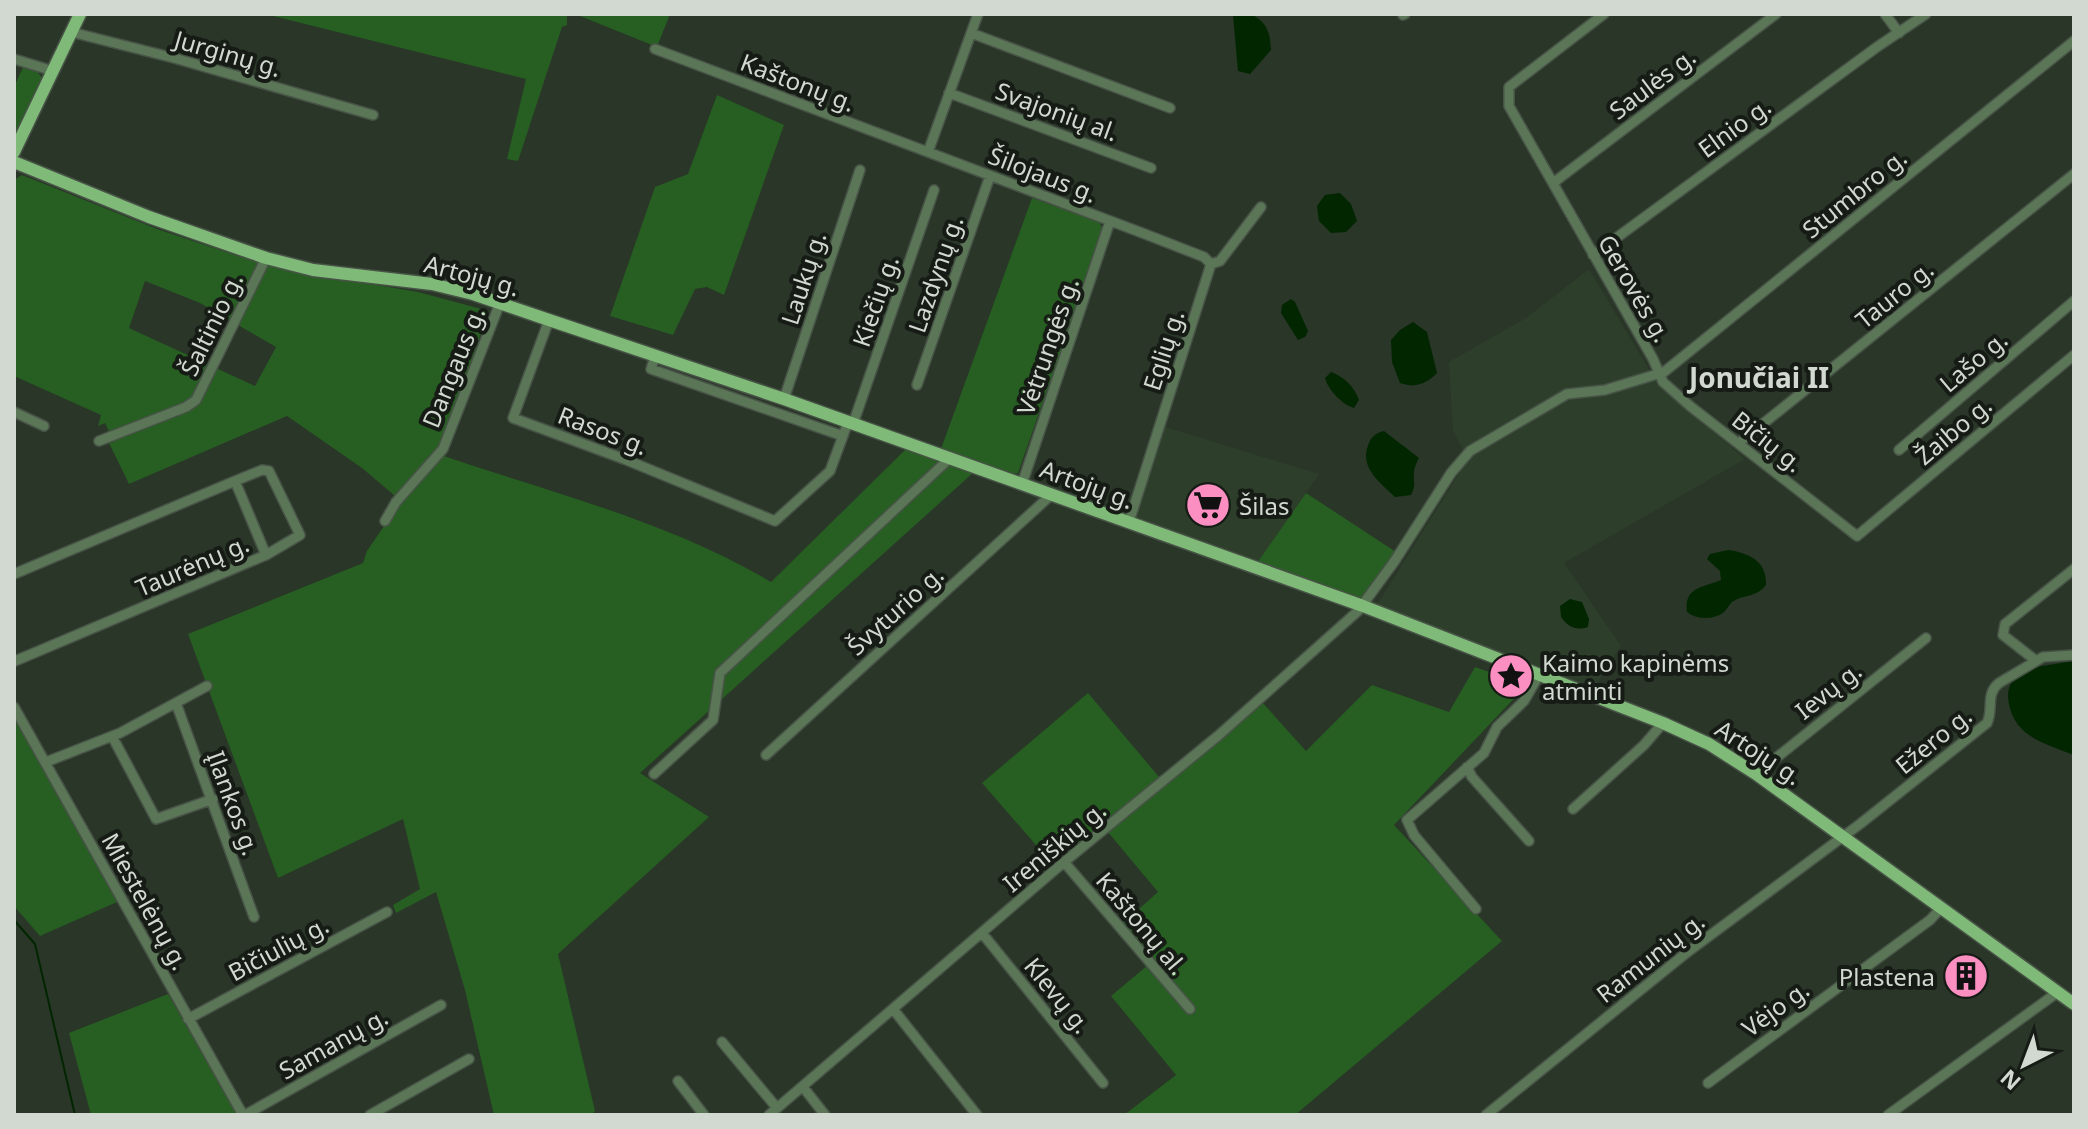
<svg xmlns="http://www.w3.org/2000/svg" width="2088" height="1129" viewBox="0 0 2088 1129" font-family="'Noto Sans',sans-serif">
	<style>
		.built { fill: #2d3f2b }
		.green { fill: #275e22; fill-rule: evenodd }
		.water { fill: #022600 }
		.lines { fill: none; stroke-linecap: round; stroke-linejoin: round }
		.stream { stroke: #022600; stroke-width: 2 }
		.minor-casing { stroke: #475346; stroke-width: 12 }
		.major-casing { stroke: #475346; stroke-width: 15 }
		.minor { stroke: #5a7657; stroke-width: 9 }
		.major { stroke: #80ba79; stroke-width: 12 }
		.labels { text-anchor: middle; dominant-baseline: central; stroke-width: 8; stroke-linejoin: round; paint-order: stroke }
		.street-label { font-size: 24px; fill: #d1d9d0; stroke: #161c15 }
		.poi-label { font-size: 24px; fill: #d1d9d0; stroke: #161c15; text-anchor: start }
		.quarter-label { font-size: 28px; font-weight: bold; fill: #d1d9d0; stroke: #161c15 }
	</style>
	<rect width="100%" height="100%" fill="#293628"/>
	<!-- built -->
	<path class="built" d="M1589,269L1657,383L1745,459L1564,563L1621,646L1592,691L1377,605L1468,459L1453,431L1449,362L1526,318Z
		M1162,426L1319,474L1257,563L1136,517L1135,511Z"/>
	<!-- green -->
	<path class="green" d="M265,14H567V25L562,27L518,161L507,159L526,79Z
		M575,14H670L657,47Z
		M24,65L37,71L42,78L14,142V87Z
		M717,95L784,125L724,295L707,287L695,289L673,335L610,316L655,187L688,174Z
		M22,175L157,229L244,258L318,275L418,292L489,311L438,454C549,492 671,522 771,582L906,449L974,472L640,773L709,817L558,954L595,1111L591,1115H494L465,990L436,892L396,913L393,905L420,889L403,819L278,878L188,634L363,563L367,551L401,501L362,468L287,416L129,484L109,443L114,442L105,423L98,426L101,415L14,376V180ZM145,281L200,303L276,347L255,386L129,328Z
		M1032,198L1099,222L1103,230L1018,473L1014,474L941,449Z
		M1306,493L1396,552L1361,600L1257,563Z
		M1475,667L1527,685L1394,825L1502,941L1295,1115H1124L1176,1075L1111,996L1154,960L1123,923L1158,892L1107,831L1262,702L1306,751L1372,685L1449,712Z
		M1088,693L1160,778L1055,867L982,783Z
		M14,718L117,902L40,936L14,906Z
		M168,994L237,1115H91L69,1033Z"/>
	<!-- water -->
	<path class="water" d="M1251,14C1268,23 1270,33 1271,50L1250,74L1238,71L1233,15Z
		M1340,193L1351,204L1357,221L1346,232L1331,233L1319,221L1317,206L1325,195Z
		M1291,299L1295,302L1308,331L1305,337L1298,340L1281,313L1282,305Z
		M1413,322L1427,332L1437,373C1425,385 1415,388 1400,383L1392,362L1391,340L1400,330Z
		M1331,372C1344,377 1354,386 1359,400L1354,408C1343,405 1328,390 1325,378Z
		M1384,431L1419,458C1408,477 1419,480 1411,495L1395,497C1380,482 1358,467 1369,443C1372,436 1376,433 1384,431Z
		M1728,550C1749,553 1767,561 1766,585C1756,598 1744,594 1732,602C1729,605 1727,609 1724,612C1714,620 1697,620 1687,612C1684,587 1702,588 1721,580L1720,571L1707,559L1710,554Z
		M1570,599L1582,602L1589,619L1588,627C1576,631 1568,627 1561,617L1560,606Z
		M2074,661V755C2046,744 2015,737 2009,704C2007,695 2008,687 2013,680L2036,667Z"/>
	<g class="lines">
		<!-- stream -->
		<path class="stream" d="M14,920L35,944L75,1115"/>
		<!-- minor casing -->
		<g class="minor-casing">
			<path id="minor" d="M1604,14L1509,87V106L1653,359L1663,382L1690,406L1857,536L2074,355
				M1885,14L1899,33
				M1403,15L1405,14
				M71,32L174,58L373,115
				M971,33L1170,108
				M655,49L1145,234L1204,257L1211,264
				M14,59L53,71
				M949,93L1151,168
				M928,152L978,14
				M1553,183L1776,14
				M1593,255L1877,47L1926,14
				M549,320L513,418L624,459L775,521L830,471L848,422
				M655,356L651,369L843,436
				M917,385L990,176
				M784,399L860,170
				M14,412L44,426
				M853,424L934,190
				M99,441L186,407L196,400L266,258
				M1739,443L2074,174
				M1899,450L2074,301
				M235,481L262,470L269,471L300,535L266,555
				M1022,484L1110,221
				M385,521L396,502L443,449L500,303
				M1129,522L1211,264L1220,261L1261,207
				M14,574L235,481L266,555L15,661
				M2035,660L2003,635L2005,624L2074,569
				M176,703L254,917
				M14,707L243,1115
				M112,736L156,819L213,799
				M766,755L1051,495
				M46,762L120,733L207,686
				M1467,767L1472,777L1529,841
				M654,774L713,720L720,673L950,458
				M1756,774L1926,638
				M1573,809L1644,745L1663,723
				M1064,862L1190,1009
				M1476,909L1414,835L1407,820L1484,753L1497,727L1524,701L1539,675
				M982,933L1103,1083
				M893,1009L977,1115
				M188,1019L387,912
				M722,1042L777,1108
				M678,1081L704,1115
				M1708,1083L1930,920L1942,907
				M803,1087L825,1115
				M245,1115L441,1005
				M370,1115L469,1059
				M769,1115L1064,862L1219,735L1358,611L1394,562L1451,473L1470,451L1567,394L1605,390L1664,372L2074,41
				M1486,1115L1685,954L1860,824L1987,723C1994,709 1985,694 1999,683L2043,657L2074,655
				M1888,1115L2058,992"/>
		</g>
		<!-- major casing -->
		<g class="major-casing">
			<path id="major" d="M14,152L80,14
				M14,162L149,217L266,258L313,270L432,284L473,294L549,320L784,399L1363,606L1663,723L1709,744L1756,774L2074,1004"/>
		</g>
		<!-- minor -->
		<use href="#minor" class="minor"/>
		<!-- major -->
		<use href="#major" class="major"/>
	</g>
	<!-- icons -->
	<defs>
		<g id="supermarket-disc" transform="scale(2.3)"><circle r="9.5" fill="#fc8fc1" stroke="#161c15"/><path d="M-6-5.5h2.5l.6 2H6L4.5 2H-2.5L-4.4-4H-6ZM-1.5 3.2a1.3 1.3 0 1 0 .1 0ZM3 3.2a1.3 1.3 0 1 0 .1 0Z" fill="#111"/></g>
		<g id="sight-disc" transform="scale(2.3)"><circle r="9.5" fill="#fc8fc1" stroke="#161c15"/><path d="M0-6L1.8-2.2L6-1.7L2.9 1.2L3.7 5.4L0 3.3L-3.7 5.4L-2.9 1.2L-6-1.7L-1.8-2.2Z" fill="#111"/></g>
		<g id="building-disc" transform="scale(2.3)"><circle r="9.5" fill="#fc8fc1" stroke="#161c15"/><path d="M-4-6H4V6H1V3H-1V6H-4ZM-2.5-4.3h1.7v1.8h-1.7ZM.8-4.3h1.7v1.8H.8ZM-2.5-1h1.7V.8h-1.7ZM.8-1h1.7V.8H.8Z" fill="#111"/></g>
	</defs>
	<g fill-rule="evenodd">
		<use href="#supermarket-disc" x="1208" y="505"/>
		<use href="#sight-disc" x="1511" y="676"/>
		<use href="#building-disc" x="1966" y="976"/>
	</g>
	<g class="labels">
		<!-- street labels -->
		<g class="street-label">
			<text transform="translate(228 53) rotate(16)">Jurginų g.</text>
			<text transform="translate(798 82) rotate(21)">Kaštonų g.</text>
			<text transform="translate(1652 83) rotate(-37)">Saulės g.</text>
			<text transform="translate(1057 111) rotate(20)">Svajonių al.</text>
			<text transform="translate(1734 127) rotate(-36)">Elnio g.</text>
			<text transform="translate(1043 174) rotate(21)">Šilojaus g.</text>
			<text transform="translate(1854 193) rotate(-39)">Stumbro g.</text>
			<text transform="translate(935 274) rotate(-71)">Lazdynų g.</text>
			<text transform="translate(472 275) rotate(15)">Artojų g.</text>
			<text transform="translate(803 278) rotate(-72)">Laukų g.</text>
			<text transform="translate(1635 288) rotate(60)">Gerovės g.</text>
			<text transform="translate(1894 294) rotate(-39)">Tauro g.</text>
			<text transform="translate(875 301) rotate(-71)">Kiečių g.</text>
			<text transform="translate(211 324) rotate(-64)">Šaltinio g.</text>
			<text transform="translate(1047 346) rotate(-71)">Vėtrungės g.</text>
			<text transform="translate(1163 350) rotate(-72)">Eglių g.</text>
			<text transform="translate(1973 361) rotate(-40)">Lašo g.</text>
			<text transform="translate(453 367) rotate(-68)">Dangaus g.</text>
			<text transform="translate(603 430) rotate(21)">Rasos g.</text>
			<text transform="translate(1953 430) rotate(-40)">Žaibo g.</text>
			<text transform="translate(1768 441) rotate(38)">Bičių g.</text>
			<text transform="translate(1087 484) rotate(20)">Artojų g.</text>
			<text transform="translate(192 565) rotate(-23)">Taurėnų g.</text>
			<text transform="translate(895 610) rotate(-42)">Švyturio g.</text>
			<text transform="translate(1828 690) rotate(-38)">Ievų g.</text>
			<text transform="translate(1933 740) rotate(-39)">Ežero g.</text>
			<text transform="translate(1759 752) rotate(33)">Artojų g.</text>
			<text transform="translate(234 803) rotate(70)">Įlankos g.</text>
			<text transform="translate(1054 846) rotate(-40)">Ireniškių g.</text>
			<text transform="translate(146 901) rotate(61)">Miestelėnų g.</text>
			<text transform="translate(1142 923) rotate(50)">Kaštonų al.</text>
			<text transform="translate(278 948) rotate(-28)">Bičiulių g.</text>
			<text transform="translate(1650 957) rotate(-38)">Ramunių g.</text>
			<text transform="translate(1058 995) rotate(51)">Klevų g.</text>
			<text transform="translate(1775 1008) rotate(-36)">Vėjo g.</text>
			<text transform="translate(333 1043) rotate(-29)">Samanų g.</text>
		</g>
		<!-- poi labels -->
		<g class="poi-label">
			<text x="1239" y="505">Šilas</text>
			<text x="1542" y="662">Kaimo kapinėms<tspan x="1542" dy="28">atminti</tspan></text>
			<text x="1935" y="976" text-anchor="end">Plastena</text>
		</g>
		<!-- quarter labels -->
		<g class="quarter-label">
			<text x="1759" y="377">Jonučiai II</text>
		</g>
	</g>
	<!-- border -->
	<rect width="2088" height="1129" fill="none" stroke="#d1d9d0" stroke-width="32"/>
	<!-- north arrow -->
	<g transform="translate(2024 1065) rotate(222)" stroke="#161c15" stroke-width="6" paint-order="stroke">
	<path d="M0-6L14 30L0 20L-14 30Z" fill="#d1d9d0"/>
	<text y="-12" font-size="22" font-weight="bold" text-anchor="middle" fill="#d1d9d0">N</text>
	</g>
</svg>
